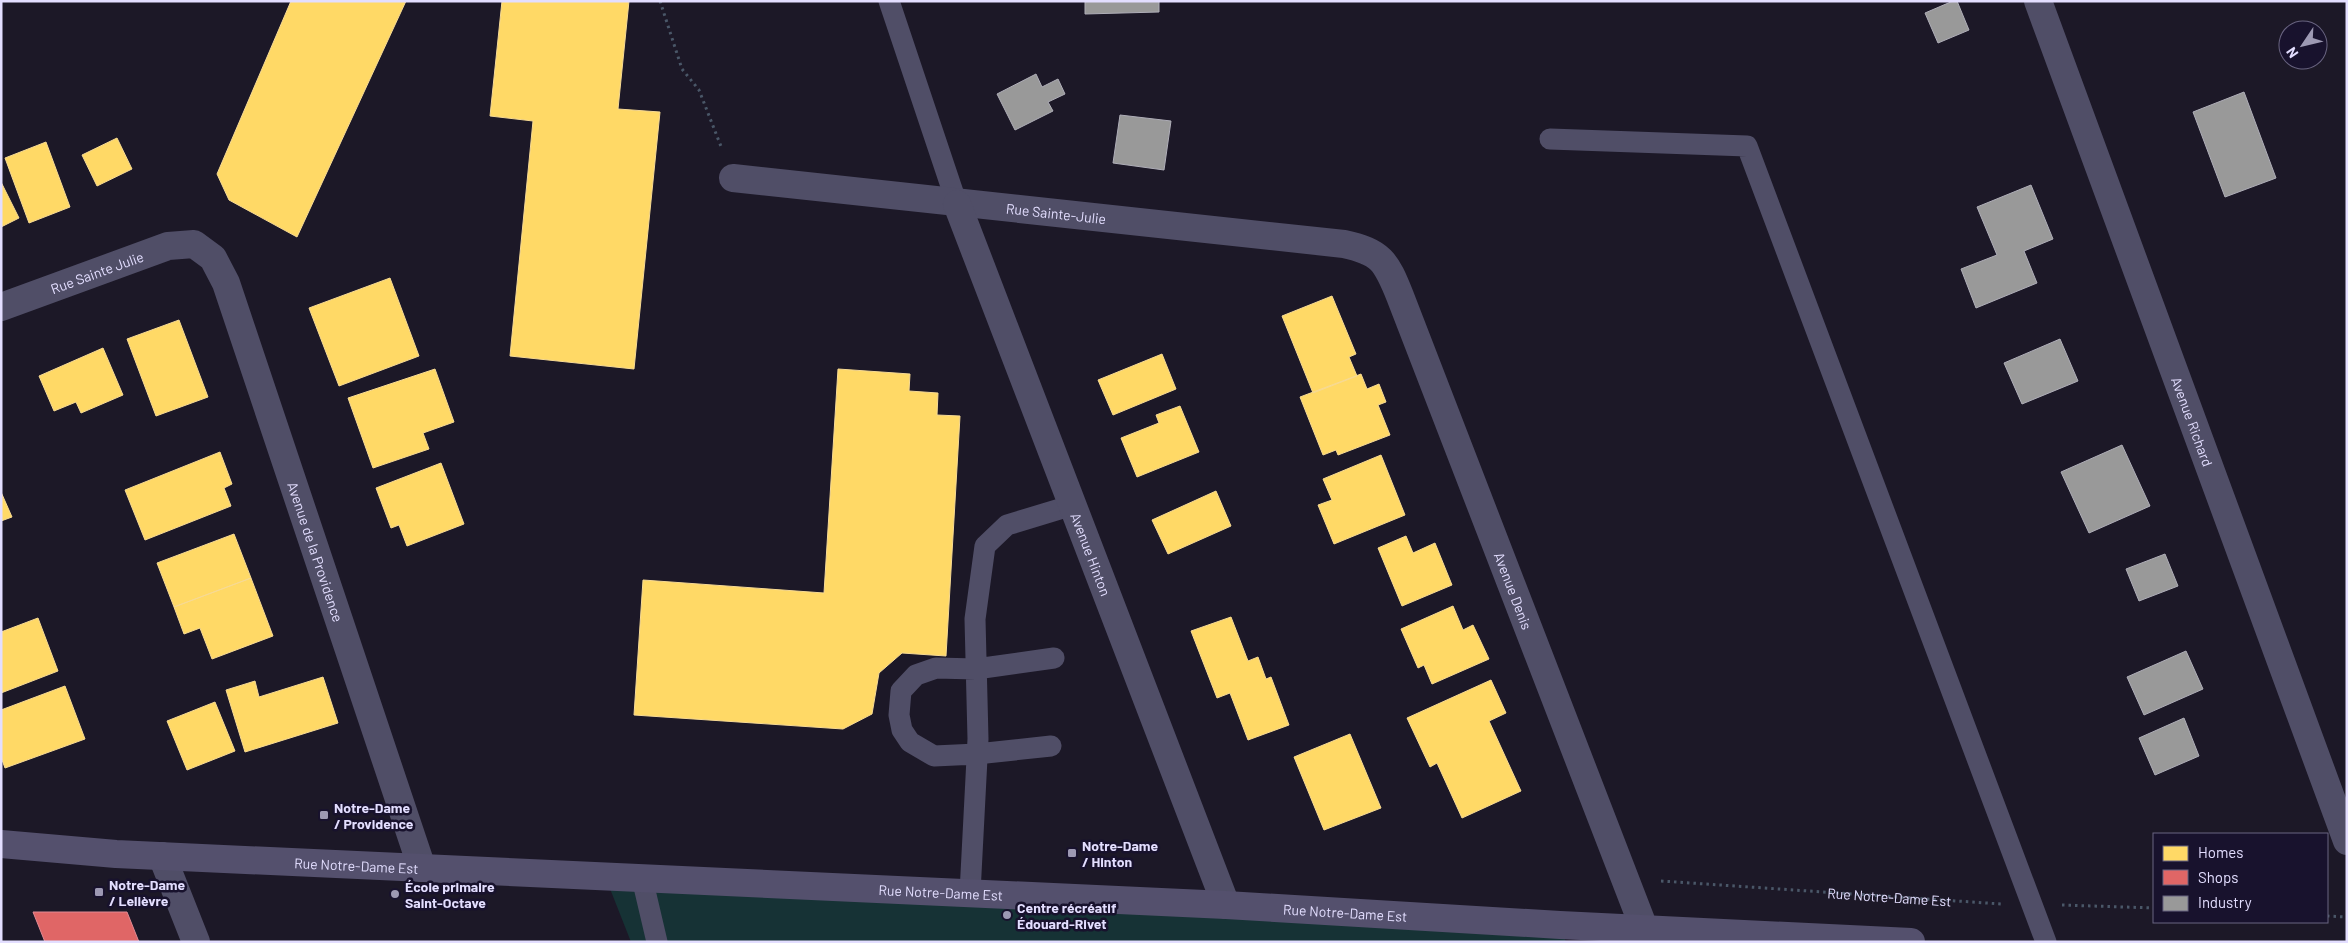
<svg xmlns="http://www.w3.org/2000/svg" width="2348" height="943" viewBox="0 0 2348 943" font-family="Barlow,sans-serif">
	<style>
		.green { fill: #163235 }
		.homes { fill: #ffd966; stroke: #f7da94 }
		.shops { fill: #e06666; stroke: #e18a94 }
		.industry { fill: #999; stroke: #afaeb8 }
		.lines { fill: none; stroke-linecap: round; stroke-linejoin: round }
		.path { stroke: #4a5768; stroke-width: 3; stroke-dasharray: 2.5 4; stroke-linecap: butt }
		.lane { stroke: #504e67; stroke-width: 21 }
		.street { stroke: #504e67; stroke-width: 28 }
		.secondary { stroke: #54506d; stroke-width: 28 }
		.poi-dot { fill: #9d99b3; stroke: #18122d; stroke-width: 2 }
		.labels { text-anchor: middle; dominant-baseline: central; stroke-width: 5; stroke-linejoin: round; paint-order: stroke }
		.street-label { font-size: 14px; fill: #e3deff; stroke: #18122d }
		.poi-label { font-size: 14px; font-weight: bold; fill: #e3deff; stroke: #18122d; text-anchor: start }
	</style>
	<rect width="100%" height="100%" fill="#1c1827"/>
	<!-- green -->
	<path class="green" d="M605,876L1560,925L1566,942H631Z"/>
	<!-- homes -->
	<path class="homes" d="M291,1H406L297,237L229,200L217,174Z
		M502,1H629L618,109L660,112L634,369L510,356L533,121L490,116Z
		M117,138L132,169L97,186L82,155Z
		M46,142L70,207L29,223L5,158Z
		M1,182L19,218L1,227Z
		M390,278L419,356L339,386L309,308Z
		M1332,296L1356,354L1349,357L1357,376L1313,393L1282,316Z
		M179,320L208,397L156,416L127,339Z
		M103,348L123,395L81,413L76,402L54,411L39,376Z
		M1162,354L1176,389L1113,415L1098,380Z
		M435,369L454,422L423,433L429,449L373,468L348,398Z
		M838,369L910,374L909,391L938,393L937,415L960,416L946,656L902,653L879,673L872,714L843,729L634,715L643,580L824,593Z
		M1361,374L1367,389L1379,384L1386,402L1378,405L1390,435L1338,455L1336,450L1323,455L1300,397Z
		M1180,406L1199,452L1137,477L1121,438L1159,423L1156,415Z
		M220,452L232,484L224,488L231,506L145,540L125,490Z
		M1381,455L1405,515L1334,544L1318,505L1332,500L1323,479Z
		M441,463L464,524L407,546L399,525L391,528L376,488Z
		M1216,491L1231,526L1168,554L1152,520Z
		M1,492L12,517L1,521Z
		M234,534L251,578L174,607L157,563Z
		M1406,536L1413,553L1435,543L1452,585L1402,606L1378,548Z
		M251,578L273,636L212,659L200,628L184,634L174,607Z
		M1453,606L1463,630L1473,625L1489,659L1432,684L1424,665L1418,668L1401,629Z
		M1231,617L1248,661L1258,657L1266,679L1271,677L1289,725L1248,740L1230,693L1217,698L1191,631Z
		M38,618L58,671L1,693V632Z
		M323,677L338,723L245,752L226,690L255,681L259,697Z
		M1491,680L1506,713L1489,721L1521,791L1462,818L1437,763L1430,767L1407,718Z
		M65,686L85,739L5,768L1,757V710Z
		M215,702L235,751L187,770L167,721Z
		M1350,734L1381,808L1324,830L1294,757Z"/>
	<!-- shops -->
	<path class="shops" d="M33,912H127L139,942H45Z"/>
	<!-- industry -->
	<path class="industry" d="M1085,1H1159V12L1085,14Z
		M1953,1H1957L1969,30L1938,43L1925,13Z
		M1036,74L1042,87L1058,79L1065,94L1048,102L1053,111L1015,130L997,94Z
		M2244,92L2276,178L2225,197L2193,112Z
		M1120,115L1171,121L1164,170L1113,163Z
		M2031,185L2053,239L2024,251L2037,283L1976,308L1961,269L1997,255L1977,207Z
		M2060,339L2078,381L2022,404L2004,363Z
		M2122,445L2150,506L2089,533L2061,472Z
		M2165,554L2178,586L2139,601L2126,569Z
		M2186,651L2203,689L2144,715L2127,677Z
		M2184,718L2199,756L2155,775L2139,738Z"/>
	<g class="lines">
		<!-- path -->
		<g class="path">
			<path d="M660,1L682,69L699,90L722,149"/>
			<path id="s1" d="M1661,881L2001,904"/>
			<path d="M2062,905L2154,908"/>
			<path d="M2327,916L2347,917"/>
		</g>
		<!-- lane -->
		<path class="lane" d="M889,1L957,204
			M1550,139L1747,146L2046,942
			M1051,746L977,754L934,756L910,742L902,730L899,715L901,691L916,675L936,668L976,669L1054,658
			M642,878L657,942
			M970,893L978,739L975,619L985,546L1007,525L1073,505"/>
		<!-- street -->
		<g class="street">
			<path id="s2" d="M2038,1L2347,841"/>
			<path id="s3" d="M733,178L1344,244C1381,252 1386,261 1400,296L1644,928"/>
			<path id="s4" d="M957,204L1226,905"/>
			<path id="s5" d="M1,307L168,246L194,244L213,258L226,283L422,868"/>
			<path d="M162,856L196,942"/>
		</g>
		<!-- secondary -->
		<path class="secondary" id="s6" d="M1,844L116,854L1226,905L1560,925L1911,942"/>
	</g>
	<!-- markers -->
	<g class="poi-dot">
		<rect x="319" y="810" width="10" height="10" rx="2.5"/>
		<rect x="1067" y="848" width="10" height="10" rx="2.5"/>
		<rect x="94" y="887" width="10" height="10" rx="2.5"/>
		<circle cx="395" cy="894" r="5"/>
		<circle cx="1007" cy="915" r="5"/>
	</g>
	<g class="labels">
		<!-- street labels -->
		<g class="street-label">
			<text stroke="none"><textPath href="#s3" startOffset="325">Rue Sainte-Julie</textPath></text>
			<text stroke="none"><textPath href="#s5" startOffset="102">Rue Sainte Julie</textPath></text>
			<text stroke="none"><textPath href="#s2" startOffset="448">Avenue Richard</textPath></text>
			<text stroke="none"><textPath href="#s5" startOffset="539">Avenue de la Providence</textPath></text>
			<text stroke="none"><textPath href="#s4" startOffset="375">Avenue Hinton</textPath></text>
			<text stroke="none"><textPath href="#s3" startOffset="1012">Avenue Denis</textPath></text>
			<text stroke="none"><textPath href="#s6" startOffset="356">Rue Notre-Dame Est</textPath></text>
			<text stroke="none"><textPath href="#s6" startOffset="941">Rue Notre-Dame Est</textPath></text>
			<text stroke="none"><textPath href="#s1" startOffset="229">Rue Notre-Dame Est</textPath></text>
			<text stroke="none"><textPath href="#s6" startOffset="1346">Rue Notre-Dame Est</textPath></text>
		</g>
		<!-- poi labels -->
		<g class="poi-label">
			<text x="334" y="807">Notre-Dame<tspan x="334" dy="16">/ Providence</tspan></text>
			<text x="1082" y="845">Notre-Dame<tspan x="1082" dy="16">/ Hinton</tspan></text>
			<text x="109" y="884">Notre-Dame<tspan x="109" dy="16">/ Lelièvre</tspan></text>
			<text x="405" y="886">École primaire<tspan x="405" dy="16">Saint-Octave</tspan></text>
			<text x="1017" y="907">Centre récréatif<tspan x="1017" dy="16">Édouard-Rivet</tspan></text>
		</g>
	</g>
	<!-- border -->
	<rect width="2348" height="943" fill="none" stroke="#e3deff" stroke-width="5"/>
	<!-- legend -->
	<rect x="2153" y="833" width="175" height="90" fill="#18122d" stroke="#696481"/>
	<rect x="2163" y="846" width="25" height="15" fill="#ffd966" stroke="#696481"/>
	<text x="2198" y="858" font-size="15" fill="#e3deff">Homes</text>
	<rect x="2163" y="870" width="25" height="15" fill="#e06666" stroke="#696481"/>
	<text x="2198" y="883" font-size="15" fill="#e3deff">Shops</text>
	<rect x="2163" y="896" width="25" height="15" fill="#999999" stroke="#696481"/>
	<text x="2198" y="908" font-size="15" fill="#e3deff">Industry</text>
	<!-- north arrow -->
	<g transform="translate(2303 45) rotate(235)"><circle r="24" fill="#18122d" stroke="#696481"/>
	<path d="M0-4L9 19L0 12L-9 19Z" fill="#9d99b3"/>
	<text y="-8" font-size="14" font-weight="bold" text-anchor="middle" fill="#e3deff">N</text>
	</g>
</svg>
